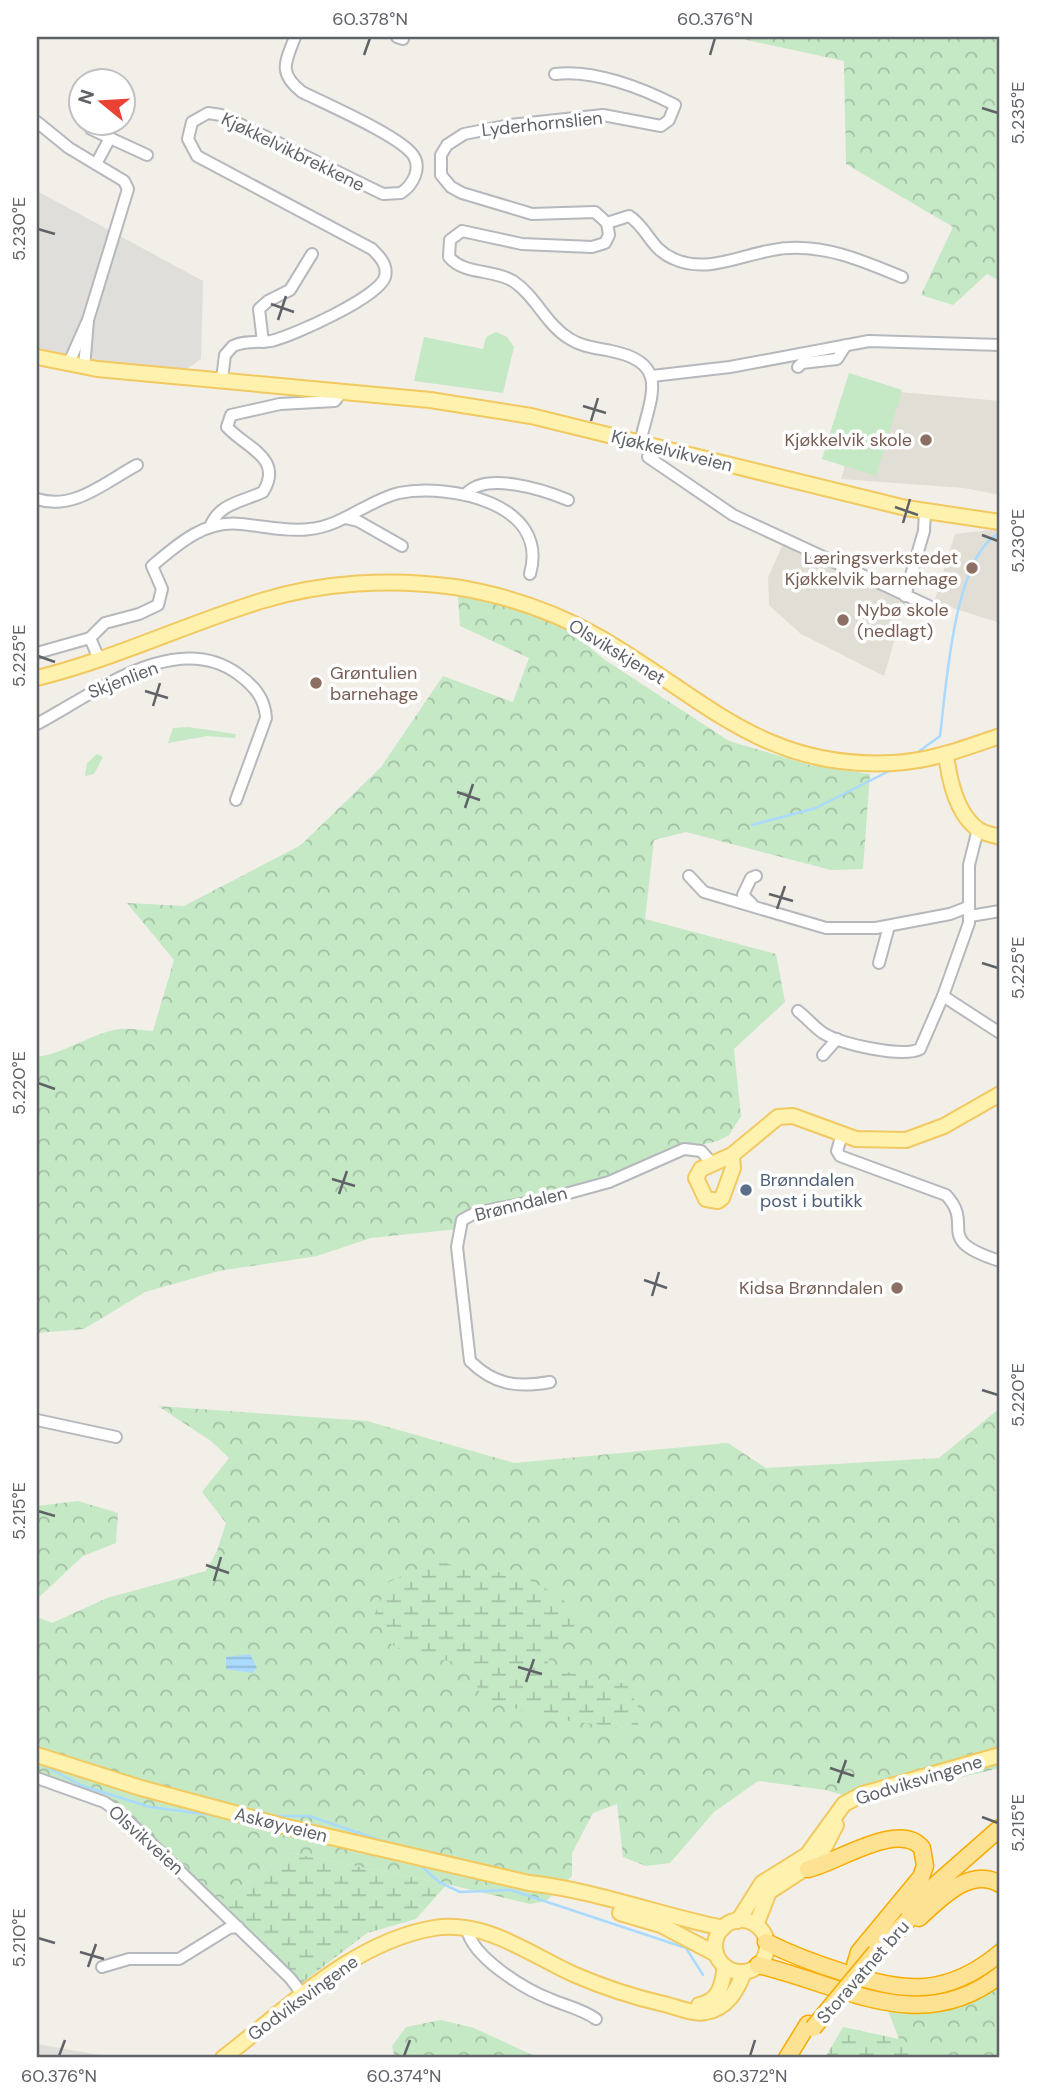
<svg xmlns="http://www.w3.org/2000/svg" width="1037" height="2095" viewBox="0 0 1037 2095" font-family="'DM Sans',sans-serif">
	<defs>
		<pattern id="forest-crowns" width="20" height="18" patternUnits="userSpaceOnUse" patternTransform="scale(1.75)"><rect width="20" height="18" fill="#c5e8c5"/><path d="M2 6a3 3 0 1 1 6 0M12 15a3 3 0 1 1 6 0" fill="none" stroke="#a3c0a4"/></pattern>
		<pattern id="wetland-marsh" width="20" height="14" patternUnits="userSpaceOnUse" patternTransform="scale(1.75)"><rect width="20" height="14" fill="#c5e8c5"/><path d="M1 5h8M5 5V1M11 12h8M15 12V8" fill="none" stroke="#a3c0a4"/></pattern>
		<pattern id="water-rules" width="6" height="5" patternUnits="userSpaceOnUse" patternTransform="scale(1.75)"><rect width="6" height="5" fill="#aadaff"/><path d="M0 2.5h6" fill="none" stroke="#8eb4d2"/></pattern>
	</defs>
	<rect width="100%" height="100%" fill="#f1efe8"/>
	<g fill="#e0deda">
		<path d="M37,191L203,281L201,359L181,373L37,356Z"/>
		<path d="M37,2044L117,2058H37Z"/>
	</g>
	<g fill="#e1ded6">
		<path d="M867,389L1000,401V495L964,488L841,479Z"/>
		<path d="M1000,529V623L934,602L955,534Z"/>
		<path d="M784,542L907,597L884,676L801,634L769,605L768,577Z"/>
	</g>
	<g fill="#c5e8c5">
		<path d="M496,332L507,337L514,347L503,393L414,381L424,337L483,349L486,337Z"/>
		<path d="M849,373L902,390L876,476L822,459Z"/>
		<path d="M188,727L236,734L235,738L207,736L168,743L173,728Z"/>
		<path d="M97,754L103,757L94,774L85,776L87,763Z"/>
	</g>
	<g fill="url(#forest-crowns)">
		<path d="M733,37H1000V281L987,274L953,305L921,295L953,227L846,164L844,61Z"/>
		<path d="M458,595L533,613L561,624L605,660L729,741L810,765L870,774L863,869L831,870L686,832L654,840L645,919L776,954L785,1002L734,1049L741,1116L729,1135L718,1141L684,1149L643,1169L475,1213L458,1229L371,1238L317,1256L219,1271L145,1292L84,1329L37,1333V1057C65,1053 87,1036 114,1030C126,1027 141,1030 153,1031L174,960L127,903L184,906L301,845L381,767L443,676L513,702L529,658L460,626Z"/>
		<path d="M158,1406L367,1421L514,1463L728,1443L766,1468L939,1458L1000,1408V1768L863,1801L826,1790L758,1781L714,1812L670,1863L646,1866L623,1857L617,1804L593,1813L572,1853V1876L546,1901L530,1904L447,1884L290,1853L216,1904L117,1805L37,1784V1617L52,1623L107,1598L206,1571L217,1551L226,1523L202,1492L229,1458L211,1441Z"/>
		<path d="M78,1501L118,1513L116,1543L83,1556L37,1599V1506Z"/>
		<path d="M1000,1933V2058H930L899,2039L883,1998L948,1991L996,1943Z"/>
		<path d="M441,2020L474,2028L539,2058H395L392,2046L406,2027Z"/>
	</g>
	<g fill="url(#wetland-marsh)">
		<path d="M436,1560L478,1574L512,1571L558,1595L582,1618L553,1647L546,1668L627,1684L638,1707V1730L541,1717L482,1697L466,1664L411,1654L391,1644L374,1616L389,1582Z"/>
		<path d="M290,1853L447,1884L416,1919L367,1933L302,1983L216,1904Z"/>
		<path d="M843,2027L899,2039L930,2058H825Z"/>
	</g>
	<path fill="url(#water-rules)" d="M250,1654L257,1668L252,1673L226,1669V1657Z"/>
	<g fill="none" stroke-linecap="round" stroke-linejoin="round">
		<g stroke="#aadaff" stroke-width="2.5">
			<path d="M914,755L940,736C946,689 954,553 1000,533"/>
			<path d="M752,825L816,808L891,770"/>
			<path d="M40,1763L80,1785L150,1807L220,1816"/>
			<path d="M272,1816H309L400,1847"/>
			<path d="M418,1863L439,1882L460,1892L511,1890L686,1948L703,1975"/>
		</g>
		<defs>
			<g id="minor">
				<path d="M397,37L403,39"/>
				<path d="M555,74C593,69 642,88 675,105L669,120L661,126L603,115L510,125L464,134L447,145L441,155V175L451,187L462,193L532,214L595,212L607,223L609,235L605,243L592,247L522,244L462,231L450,240L449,257C464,275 493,269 513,281C536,296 546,325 570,339C582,347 597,348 611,351C672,363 650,397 640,443"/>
				<path d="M37,122L69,148L124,181L128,189L88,320L84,368"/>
				<path d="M91,129L110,138"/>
				<path d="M96,164L110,138L147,155"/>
				<path d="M607,223L629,216C648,228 650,249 674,259C711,276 751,249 789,248C830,246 865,262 902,277"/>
				<path d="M263,342L259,309L268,301L290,290L312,254"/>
				<path d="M68,365L87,322"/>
				<path d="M798,367L802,363L837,359L846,345"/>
				<path d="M652,376L730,367L869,341L1000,345"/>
				<path d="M222,379L225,355L233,346C245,340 258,343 271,341C293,336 379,297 385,277C388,265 380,257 372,249L197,156L188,139L192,122L208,113L221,115L383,194L401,193C413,185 422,168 413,155C400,136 326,104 302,92C278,73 285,63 295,37"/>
				<path d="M648,457L733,515L929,606"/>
				<path d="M466,494C486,471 544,490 568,500"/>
				<path d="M37,499C74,511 105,482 137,465"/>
				<path d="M345,518L358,521L402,546"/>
				<path d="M210,527C219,503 242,502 263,492C284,458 246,448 227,427L231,415L280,404L335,401L342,391"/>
				<path d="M905,596L924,531L925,511"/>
				<path d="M37,653L90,638"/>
				<path d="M99,659L90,638L105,623L139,614L158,605L162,589L152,566C178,544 204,520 241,524C263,526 287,532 310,529C342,526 369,500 399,493C449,483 550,503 530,574"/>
				<path d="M37,724C92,695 176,628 238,674C254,686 265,698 266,718L236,800"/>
				<path d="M689,876L704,892L826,928H876L950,914L968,907"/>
				<path d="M752,904L743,895L751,878L756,876"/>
				<path d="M970,916L1000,911"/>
				<path d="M879,963L889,926"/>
				<path d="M943,996L1000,1033"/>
				<path d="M798,1011C807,1018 814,1027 823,1033C841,1044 902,1058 920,1049L943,996L969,923V865L978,829"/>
				<path d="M823,1055L837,1039"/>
				<path d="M842,1134L837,1151L840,1156L946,1195C976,1227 931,1239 1000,1261"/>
				<path d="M550,1382C518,1388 494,1385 470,1361L457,1247L462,1220L475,1213L547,1199L609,1182L684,1149L701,1151L712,1163"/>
				<path d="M37,1420L116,1437"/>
				<path d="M37,1778L104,1802L119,1812L290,1978L303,1995"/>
				<path d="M467,1929C472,1957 524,1989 550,1999C566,2006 582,2009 596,2019"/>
				<path d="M102,1967L129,1959H179L229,1928L238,1927"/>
			</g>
			<g id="major">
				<path d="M37,357L97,369L430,400L531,416L906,508L1000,522"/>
				<path d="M37,678C114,659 186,624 261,601C322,582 392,578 455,587C505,595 555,612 599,637C702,696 762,770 893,763C931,761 965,748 1000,736"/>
				<path d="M946,754C949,779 957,815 979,830C985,834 994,835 1000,837"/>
				<path d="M732,1155L733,1168L722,1198L718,1201L706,1199L696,1178L701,1169L732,1155L778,1117L793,1116L856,1139L906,1140L944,1126L1000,1094"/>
				<path d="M37,1755L141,1788L283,1826L529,1883C594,1890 659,1915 723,1928"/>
				<path d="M620,1913L661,1925L716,1954"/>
				<circle cx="741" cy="1946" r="26"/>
				<path d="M738,1921L762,1883L807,1855L844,1804L863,1794L1000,1755"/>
				<path d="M756,1925L769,1892L818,1860L836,1825"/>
				<path d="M699,2005C720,2001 722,1985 725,1967"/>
				<path d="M223,2058C287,2009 352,1942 434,1928C486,1920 529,1954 573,1974C603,1987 633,1997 664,2004C677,2007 693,2015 706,2012C727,2008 737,1991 744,1972"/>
			</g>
			<g id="highway">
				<path d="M808,1869C838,1862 899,1820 922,1848L925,1866L921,1877L859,1952L855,1965"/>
				<path d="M908,1909L1000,1828"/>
				<path d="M919,1918C940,1899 970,1866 1000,1884"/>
				<path d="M766,1942C790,1954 816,1964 842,1972C905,1993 947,1997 1000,1953"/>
				<path d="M876,1952L923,1905"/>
				<path d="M758,1965C841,1984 921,2038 1000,1975"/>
				<path d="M787,2058L808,2024"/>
			</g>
		</defs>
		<use href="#minor" stroke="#b5b8bc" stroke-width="14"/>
		<use href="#major" stroke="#f2c960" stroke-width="18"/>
		<use href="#highway" stroke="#f9ab00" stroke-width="19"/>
		<use href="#minor" stroke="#fff" stroke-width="10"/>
		<use href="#major" stroke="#fff2af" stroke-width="14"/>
		<use href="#highway" stroke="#fde293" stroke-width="16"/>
		<defs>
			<path id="highway-bridge" d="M813,2028L876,1952"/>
		</defs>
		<use href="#highway-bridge" stroke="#f9ab00" stroke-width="19" stroke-linecap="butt"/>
		<use href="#highway-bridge" stroke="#fde293" stroke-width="16"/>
	</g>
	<path fill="none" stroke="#5f6368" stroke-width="2.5" d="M364,55L370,38M710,55L715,38M982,108L998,113M38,229L55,234M271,304L294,312M278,320L286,296M583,406L606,413M591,421L598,398M895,507L918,515M903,523L910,499M982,535L998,541M38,656L55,662M145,691L168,698M153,706L160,683M457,792L480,800M465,808L473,784M769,894L793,901M777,909L785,886M982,963L998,968M38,1083L55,1089M332,1179L355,1186M339,1194L347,1171M644,1280L667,1288M652,1296L659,1272M982,1390L998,1395M38,1511L55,1516M206,1565L229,1573M214,1581L221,1557M518,1667L542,1674M526,1682L534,1659M830,1768L854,1776M838,1783L846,1760M982,1817L998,1823M38,1938L55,1943M80,1952L104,1959M88,1967L96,1944M59,2056L65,2040M404,2056L410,2040M750,2056L755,2040"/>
	<g fill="#8d6e63" stroke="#fff" stroke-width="2.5">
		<circle cx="926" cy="440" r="7"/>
		<circle cx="972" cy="568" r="7"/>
		<circle cx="843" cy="620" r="7"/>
		<circle cx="316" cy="683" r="7"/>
		<circle cx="897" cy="1288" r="7"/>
	</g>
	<circle fill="#5c6f8a" stroke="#fff" stroke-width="2.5" cx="746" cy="1190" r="7"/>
	<g text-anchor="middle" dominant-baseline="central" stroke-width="7" stroke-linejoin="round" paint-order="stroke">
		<g font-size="18" fill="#5f6368" stroke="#fff">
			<text transform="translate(542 124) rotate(-6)">Lyderhornslien</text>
			<text transform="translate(293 152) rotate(26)">Kjøkkelvikbrekkene</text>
			<text transform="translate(672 451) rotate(14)">Kjøkkelvikveien</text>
			<text transform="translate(617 652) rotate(31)">Olsvikskjenet</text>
			<text transform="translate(123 680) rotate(-21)">Skjenlien</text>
			<text transform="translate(521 1204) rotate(-14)">Brønndalen</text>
			<text transform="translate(919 1780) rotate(-17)">Godviksvingene</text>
			<text transform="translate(281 1825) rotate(14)">Askøyveien</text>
			<text transform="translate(146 1840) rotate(42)">Olsvikveien</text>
			<text transform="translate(863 1972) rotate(-49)">Storavatnet bru</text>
			<text transform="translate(303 1998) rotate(-36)">Godviksvingene</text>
		</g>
		<g font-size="18" fill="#785e54" stroke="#fff" text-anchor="end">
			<text x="912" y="440">Kjøkkelvik skole</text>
			<text x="958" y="558">Læringsverkstedet<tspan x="958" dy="21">Kjøkkelvik barnehage</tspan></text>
			<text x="857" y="610" text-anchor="start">Nybø skole<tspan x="857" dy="21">(nedlagt)</tspan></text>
			<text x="330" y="673" text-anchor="start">Grøntulien<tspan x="330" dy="21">barnehage</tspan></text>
			<text x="883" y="1288">Kidsa Brønndalen</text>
		</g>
		<g font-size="18" fill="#4e5e75" stroke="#fff" text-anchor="start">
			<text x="760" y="1180">Brønndalen<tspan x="760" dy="21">post i butikk</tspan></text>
		</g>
	</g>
	<rect width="1037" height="2095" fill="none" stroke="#ffffff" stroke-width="77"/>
	<g transform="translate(102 102) rotate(288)"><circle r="33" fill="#ffffff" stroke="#bfc1c3" stroke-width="2"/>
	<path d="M0-5L12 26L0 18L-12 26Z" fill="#ea4335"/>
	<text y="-10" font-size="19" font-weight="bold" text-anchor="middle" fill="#5f6368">N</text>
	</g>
	<rect x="38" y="38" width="960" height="2018" fill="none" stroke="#5f6368" stroke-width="2.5"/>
	<g font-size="18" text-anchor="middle" fill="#5f6368">
		<text x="370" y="25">60.378°N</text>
		<text x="715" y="25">60.376°N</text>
		<text transform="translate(1018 113) rotate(-90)" y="6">5.235°E</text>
		<text transform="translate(19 229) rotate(-90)" y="6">5.230°E</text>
		<text transform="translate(1018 541) rotate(-90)" y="6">5.230°E</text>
		<text transform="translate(19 656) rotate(-90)" y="6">5.225°E</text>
		<text transform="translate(1018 968) rotate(-90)" y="6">5.225°E</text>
		<text transform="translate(19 1083) rotate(-90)" y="6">5.220°E</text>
		<text transform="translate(1018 1395) rotate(-90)" y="6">5.220°E</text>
		<text transform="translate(19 1511) rotate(-90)" y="6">5.215°E</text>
		<text transform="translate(1018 1823) rotate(-90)" y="6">5.215°E</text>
		<text transform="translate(19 1938) rotate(-90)" y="6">5.210°E</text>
		<text x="59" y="2082">60.376°N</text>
		<text x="404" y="2082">60.374°N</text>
		<text x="750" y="2082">60.372°N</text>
	</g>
</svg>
